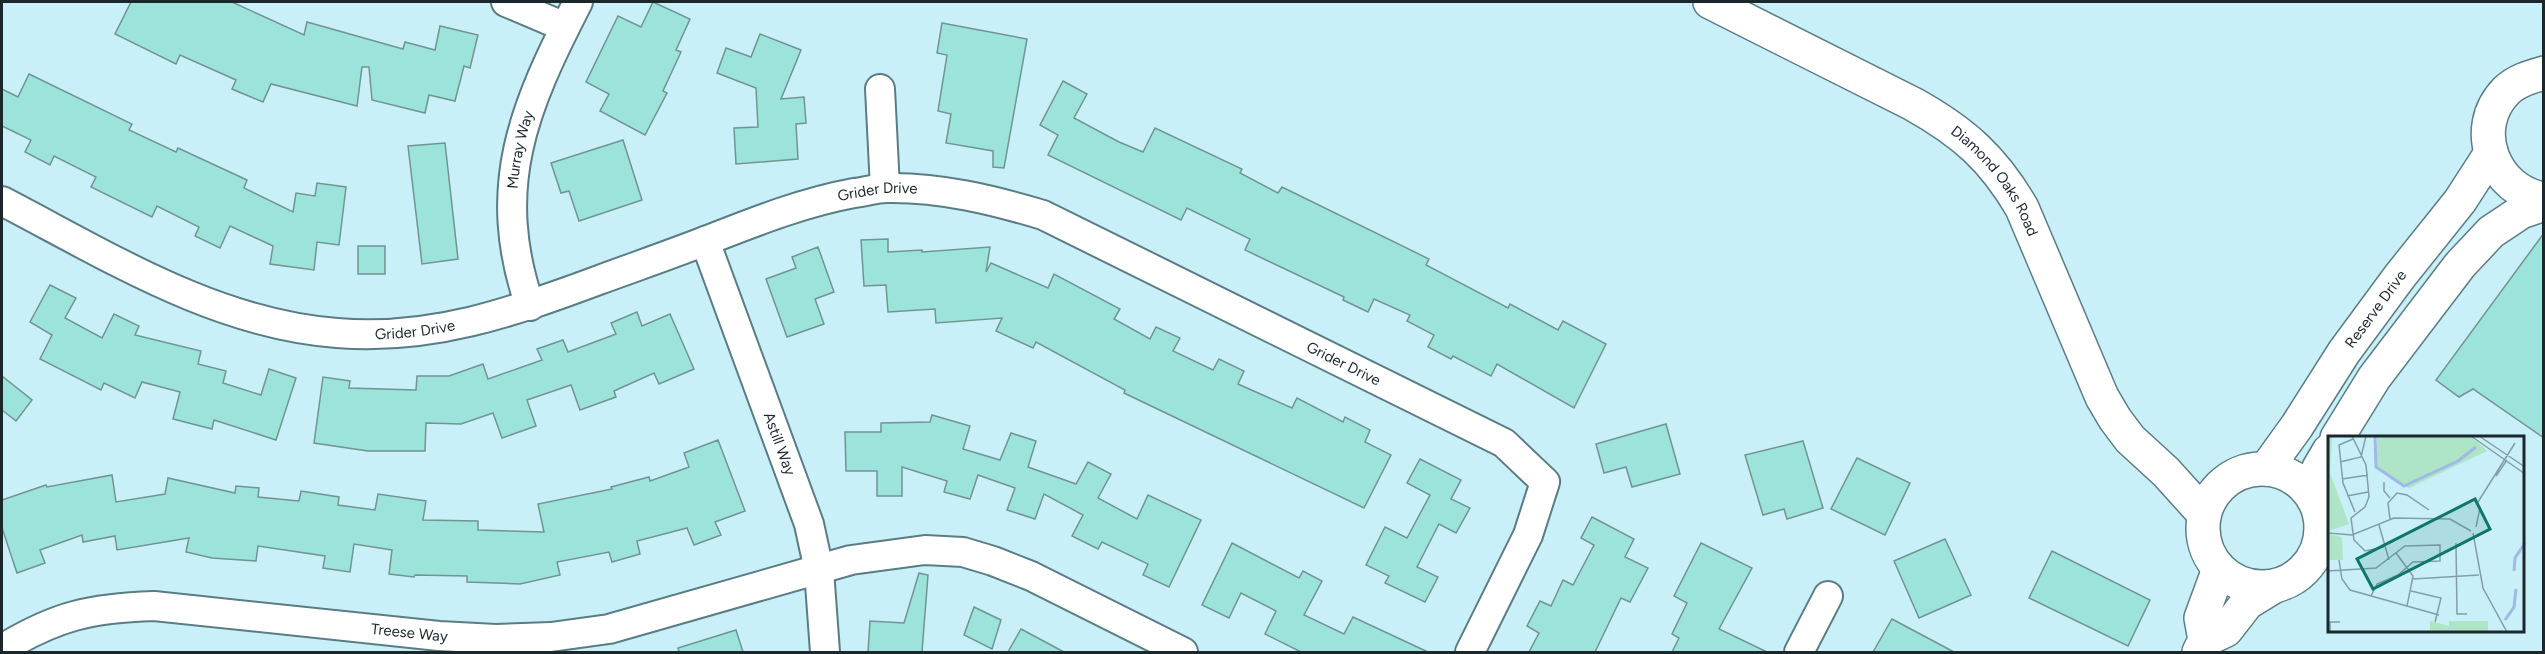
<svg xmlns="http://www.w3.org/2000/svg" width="2545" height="654" viewBox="0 0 2545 654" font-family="Figtree,sans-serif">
	<rect width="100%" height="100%" fill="#c9eff8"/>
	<g fill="#9be3db" stroke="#719591" stroke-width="1.5">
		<path d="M131,2H232L304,35L307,22L403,49L405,42L435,50L440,26L478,35L470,68L464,66L455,101L429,95L425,113L372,100L369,67H362L357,106L271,84L263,102L232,89L236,80L180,55L176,64L115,34Z"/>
		<path d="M653,2L690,19L676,50L681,52L663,91L667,93L645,135L600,111L609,94L586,82L618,16L641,27Z"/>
		<path d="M942,23L1027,39L1004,168L993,167V151L946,143L951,114L938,111L947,55L937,53Z"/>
		<path d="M760,34L801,50L781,99L804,97L806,123L796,124L798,159L736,164L734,128L758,127L756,88L717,73L726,48L751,57Z"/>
		<path d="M29,74L132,124L129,130L176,152L178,148L247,180L244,188L293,212L296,193L315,196L317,183L346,187L339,245L317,242L314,270L270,264L273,246L230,226L220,248L195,236L199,227L157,206L152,217L91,187L96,177L54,156L50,165L25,152L31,140L2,126V89L18,97Z"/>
		<path d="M1063,81L1087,94L1074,118L1119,142L1143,152L1155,128L1242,169L1240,173L1278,193L1282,187L1429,259L1426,265L1508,308L1510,304L1558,330L1563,321L1606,344L1574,408L1497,364L1491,376L1453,356L1451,359L1428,347L1434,335L1407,321L1410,315L1374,299L1368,312L1343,300L1344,297L1245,250L1250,239L1187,208L1181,220L1048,155L1058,135L1040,125Z"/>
		<path d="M623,140L642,200L579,221L569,191L561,193L551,163Z"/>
		<path d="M445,143L458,259L422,264L408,146Z"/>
		<path d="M2544,233V438L2473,389L2459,397L2436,380Z"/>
		<path d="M888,239V252L922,250V252L990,247L986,272L991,263L1048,288L1054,274L1120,309L1114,319L1150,339L1156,327L1180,338L1173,351L1213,370L1219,359L1244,371L1238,384L1292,408L1297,398L1343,422L1345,417L1370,430L1365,442L1391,455L1364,508L1124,393L1125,390L1036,342L1033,348L996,331L1002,318L936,323L935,309L888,312L886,285L864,286L861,240Z"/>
		<rect x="358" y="246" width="27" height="28"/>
		<path d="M818,247L834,292L815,299L824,324L787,337L766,279L796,268L792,257Z"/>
		<path d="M50,285L76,298L65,318L102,338L114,314L139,326L135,335L201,351L198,364L226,371L223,383L261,395L269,369L296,378L276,440L214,420L212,429L173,419L180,392L142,382L135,398L104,383L101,390L40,359L52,335L30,322Z"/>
		<path d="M637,312L642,326L670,314L694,369L659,384L654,373L614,391L616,397L580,410L571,385L527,400L536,426L502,438L493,413L461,424L426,423L425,451H368L314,443L323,377L350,381L349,388L416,390L417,376H449L483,364L488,379L542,360L537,349L563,340L568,352L616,334L611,323Z"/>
		<path d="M2,376L32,400L16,421L2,410Z"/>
		<path d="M932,415L970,426L963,449L1000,460L1011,433L1036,441L1028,467L1076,484L1088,462L1111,474L1098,498L1137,519L1148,495L1201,520L1169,587L1143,575L1148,564L1102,542L1098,549L1072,536L1083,515L1044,494L1035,519L1007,510L1015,488L978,475L970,499L944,492L947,481L902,467V496H877V471H846L845,432H881V423L930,422Z"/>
		<path d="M1666,424L1680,474L1632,487L1626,467L1604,473L1596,444Z"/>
		<path d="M718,440L745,511L715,522L721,535L694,545L687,528L637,541L640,554L612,562L609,552L557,562L560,575L520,584L467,582V576L415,575L414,577L389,574L392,550L354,544L350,572L323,568L325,556L258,546L256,561L212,558L186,552L189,538L117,550L115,536L83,542L82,535L40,550L45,563L17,573L2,528V500L46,485L47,487L112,475L116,502L165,494L168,478L235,493L236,486L259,488L258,497L299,501L301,491L339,497L338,505L375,510L378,494L426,501L423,520L478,521V530L544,532L538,504L612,489L611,487L649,477L650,481L689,467L684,453Z"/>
		<path d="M1803,441L1823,508L1787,519L1784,509L1763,515L1745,455Z"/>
		<path d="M1857,458L1910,483L1885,535L1831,509Z"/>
		<path d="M1420,459L1461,480L1451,499L1470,508L1456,533L1439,524L1417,567L1438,577L1425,602L1385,583L1389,576L1366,565L1385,527L1407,538L1430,495L1407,483Z"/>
		<path d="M1592,517L1634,539L1625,557L1648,568L1630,602L1621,598L1595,652H1529L1539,633L1527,626L1540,601L1551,606L1563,580L1573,585L1594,545L1581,538Z"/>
		<path d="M1945,539L1971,595L1919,618L1894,561Z"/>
		<path d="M1232,543L1299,578L1303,571L1322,581L1304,615L1344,634L1353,617L1428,652H1301L1265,634L1276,611L1241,593L1229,618L1202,605Z"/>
		<path d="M1701,543L1752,568L1719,629L1767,652H1672L1679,638L1672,634L1687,603L1674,596Z"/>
		<path d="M2052,551L2150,600L2128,646L2029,598Z"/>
		<path d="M919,573L928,575L922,652H868L870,621L904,623Z"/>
		<path d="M974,607L1001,620L992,649L964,635Z"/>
		<path d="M1892,619L1954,652H1873Z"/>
		<path d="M1021,629L1064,652H1008Z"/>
		<path d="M736,630L743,652H679L678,648Z"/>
	</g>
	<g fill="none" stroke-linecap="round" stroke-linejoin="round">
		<defs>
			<g id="street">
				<path d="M506,2L565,27"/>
				<path d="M880,89L885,188"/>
				<path id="s1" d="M2,201C108,256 215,324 337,333C431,341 513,312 599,280C637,266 675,253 713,238C759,220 805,202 854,193C865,192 876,188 887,188C940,187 993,200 1043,215L1504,443L1545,482L1528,535L1470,652"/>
				<path id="s2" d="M705,241L809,524L819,570L825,652"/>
				<path id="s3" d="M530,306C489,187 524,107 578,2"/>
				<path id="s4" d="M2,649C56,616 91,608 154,606L439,636L496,639L551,637L609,629L851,560L925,550L963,552L993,561L1031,576L1183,652"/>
				<path d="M1799,652L1828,596"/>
			</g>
			<g id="secondary">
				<path id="s5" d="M1710,2L1913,104C1963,132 1993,158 2022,208L2102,397L2115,419L2130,439L2166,472L2204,514"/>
				<path d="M2544,73C2530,77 2516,81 2506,91C2469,129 2494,191 2544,199"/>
				<path d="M2337,438L2374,378L2460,265L2491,232L2521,212L2544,204"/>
				<circle cx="2262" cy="528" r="59"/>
				<path id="s6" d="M2266,469L2297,426L2344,352L2400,276L2460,201L2491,153"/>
				<path d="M2312,495L2319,468L2329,451"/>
				<path d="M2205,640L2226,630L2247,603L2273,587"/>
				<path d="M2199,652L2205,640L2201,618L2219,569"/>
			</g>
		</defs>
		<use href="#street" stroke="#5a7d84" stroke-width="32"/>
		<use href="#secondary" stroke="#5a7d84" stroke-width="36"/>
		<use href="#street" stroke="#fff" stroke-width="28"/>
		<use href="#secondary" stroke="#fff" stroke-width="33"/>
	</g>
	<g text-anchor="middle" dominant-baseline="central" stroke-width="6" stroke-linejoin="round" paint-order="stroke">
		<g font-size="15" fill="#1a282c" stroke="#fff">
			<text stroke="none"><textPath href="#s3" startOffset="159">Murray Way</textPath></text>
			<text stroke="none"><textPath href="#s5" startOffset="342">Diamond Oaks Road</textPath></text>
			<text stroke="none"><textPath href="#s1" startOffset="926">Grider Drive</textPath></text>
			<text stroke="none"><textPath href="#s6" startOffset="194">Reserve Drive</textPath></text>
			<text stroke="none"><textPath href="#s1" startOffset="441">Grider Drive</textPath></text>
			<text stroke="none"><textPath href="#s1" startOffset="1430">Grider Drive</textPath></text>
			<text stroke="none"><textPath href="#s2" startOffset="216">Astill Way</textPath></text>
			<text stroke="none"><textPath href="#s4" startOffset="417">Treese Way</textPath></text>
		</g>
	</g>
	<g transform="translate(2328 436)">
		<rect width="196" height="196" fill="#c9eff8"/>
		<path d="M0,0H4L2,37L21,88L1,95ZM49,0H143L159,15L81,52L49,31Z" fill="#ade5c6"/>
		<path d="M102,185L121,190V185H160V196H102Z" fill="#ade5c6"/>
		<path d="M0,98L14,101L15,124H0Z" fill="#ade5c6"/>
		<path fill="none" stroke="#a1b8e8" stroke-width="3" d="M47,0L48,31L76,50L130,25L148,11M186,135L187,122L197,107M177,184L186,171L188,153"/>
		<path fill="none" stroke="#839fa6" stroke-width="1.5" d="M24,0L38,29L41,61L37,71L23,82L26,104L37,115L56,111M143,0L197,38M151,0L197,31M25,3L11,9L15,47L27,76M12,26L33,21L38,0M168,40L179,24M14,43L40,39M56,46V55L62,62M19,60L40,56M150,66L187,7M62,83L60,67L69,57L79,59L101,74M51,89L61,124M148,91L152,72M0,97L24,99L66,82L122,83L143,95M145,97L155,152L179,196M128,107L129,178H139M68,117L85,140L79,170M11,124L14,143L22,154L111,179M0,135L48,132L77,110L112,109V125L85,126L70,139L49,148L43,160M85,143L151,139M83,155L113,162L107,186M2,196V186H12"/>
		<path fill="#0f766e" fill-opacity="0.15" stroke="#0f766e" stroke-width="3" d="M147,63L162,93L45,153L29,123Z"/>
		<rect width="196" height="196" fill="none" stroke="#1a282c" stroke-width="3"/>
	</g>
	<rect width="2545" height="654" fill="none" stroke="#1a282c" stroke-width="6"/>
</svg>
